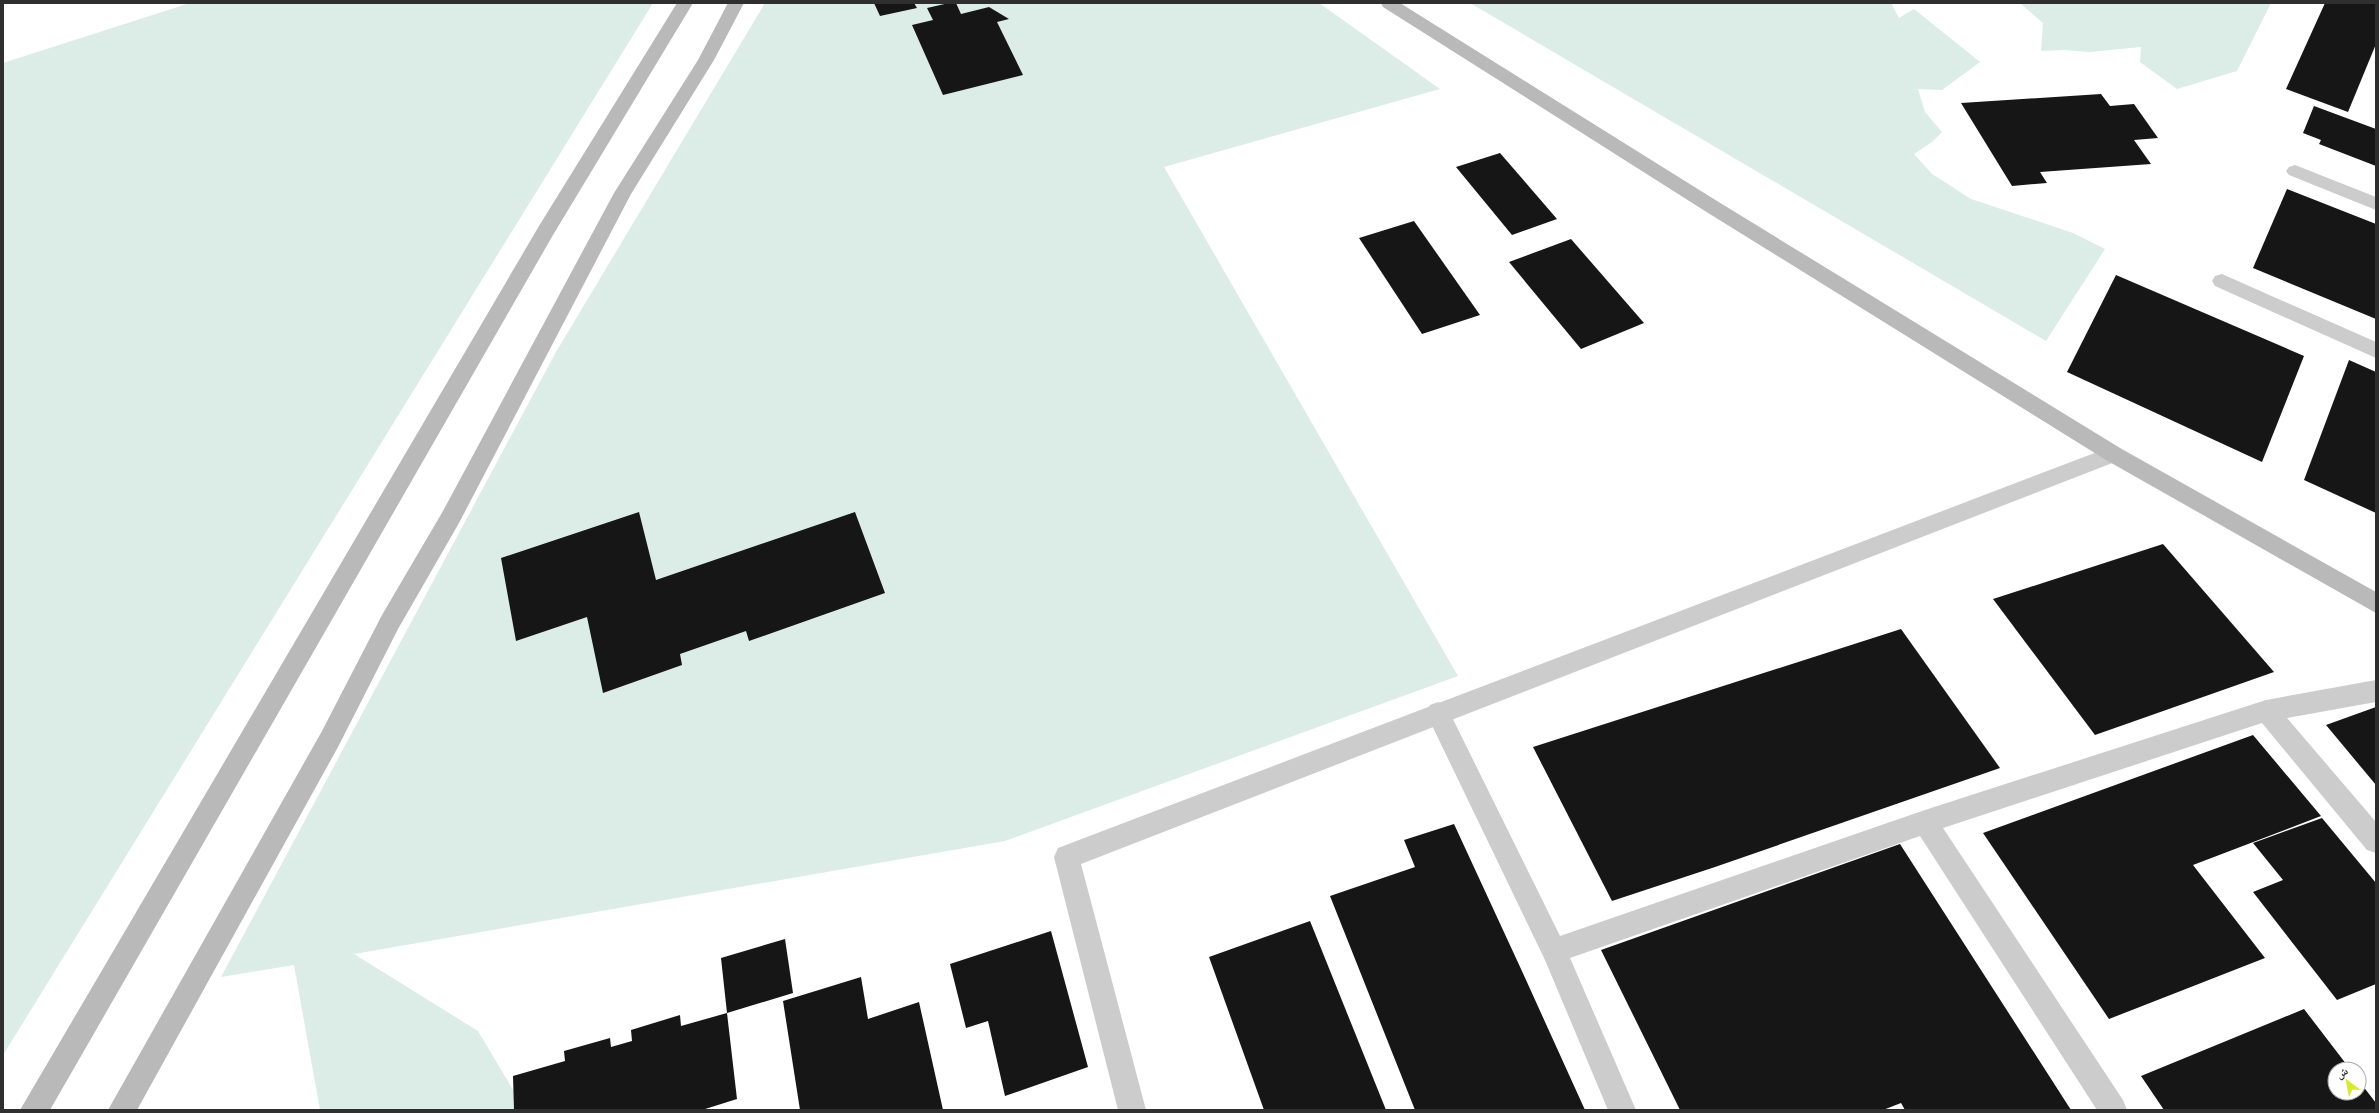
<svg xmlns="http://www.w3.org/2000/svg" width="2379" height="1113" viewBox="0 0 2379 1113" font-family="Montserrat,'Noto Naskh Arabic',sans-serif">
	<rect width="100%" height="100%" fill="#fff"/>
	<g fill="#dcece6">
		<path d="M190,3H653L3,1055V63Z"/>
		<path d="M765,3H1319L1440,89L1164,167L1458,676L1005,841L354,954L478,1031L525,1110H320L294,965L221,977L556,352Z"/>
		<path d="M1470,3H1891L1899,18L1914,9L1980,62L1942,90L1918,89L1925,112L1942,132L1932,142L1914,154L1932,174L1971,199L2073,233L2105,249L2046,341Z"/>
		<path d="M2020,3H2271L2237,71L2177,89L2140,62L2141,47L2090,52L2064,50L2041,51L2043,23Z"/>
	</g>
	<g fill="#161616">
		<path d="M874,3H914L917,8L880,16Z"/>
		<path d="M949,3H956L961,14L989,7L1009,19L997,22L1023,75L943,95L912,25L933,20L927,8Z"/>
		<path d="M2325,3L2376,4V44L2348,112L2286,89Z"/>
		<path d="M2101,94L2110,106L2134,104L2158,138L2134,140L2151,164L2040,172L2047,183L2012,186L1961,103Z"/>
		<path d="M2314,106L2376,129V166L2319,144L2321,140L2303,133Z"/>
		<path d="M1500,153L1557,219L1512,235L1456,167Z"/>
		<path d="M2287,189L2376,224V319L2253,268Z"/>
		<path d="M1414,221L1480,315L1422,334L1359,238Z"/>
		<path d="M1571,239L1644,323L1581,349L1509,262Z"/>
		<path d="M2116,275L2304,356L2262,462L2067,372Z"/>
		<path d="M2349,360L2376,372V513L2304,480Z"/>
		<path d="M639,512L656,580L855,512L885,593L749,641L746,631L680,654L682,665L603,693L587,617L516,641L501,558Z"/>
		<path d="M2163,544L2274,672L2095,735L1993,599Z"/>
		<path d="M1901,629L2000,768L1715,867L1612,901L1533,747Z"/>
		<path d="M2376,707V785L2326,725Z"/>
		<path d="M2253,735L2321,816L2193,865L2265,958L2109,1019L1983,833Z"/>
		<path d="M2322,818L2376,883V984L2337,1000L2253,892L2283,880L2253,843Z"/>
		<path d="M1454,824L1521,969L1585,1110H1415L1330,896L1415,867L1404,840Z"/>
		<path d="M1900,844L2071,1110H1905L1901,1103L1883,1110H1680L1601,950Z"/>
		<path d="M1310,921L1386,1110H1264L1209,957Z"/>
		<path d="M1051,931L1088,1067L1005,1096L988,1021L966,1028L950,964Z"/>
		<path d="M785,939L793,993L727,1013L721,958Z"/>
		<path d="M861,977L868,1019L919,1002L943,1110H800L783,1001Z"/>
		<path d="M2304,1009L2350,1069H2335V1093H2359V1081L2376,1103V1110H2164L2141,1076Z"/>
		<path d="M727,1013L737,1099L702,1110H514L513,1076L565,1061L564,1051L610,1038L611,1047L632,1041L631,1030L680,1015L681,1026Z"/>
	</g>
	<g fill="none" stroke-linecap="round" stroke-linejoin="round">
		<g fill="#ccc" fill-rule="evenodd">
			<path d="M2295,165L2376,197V210L2289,175L2286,171L2289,167Z"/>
			<path d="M2222,274L2376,342V358L2215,286L2212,281L2215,276Z"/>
			<path d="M2113,446L2120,448L2123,454L2120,460L1081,864L1146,1110H1118L1054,857L1058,848Z"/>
		</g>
		<path fill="#ccc" fill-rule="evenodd" d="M2376,680V702L2287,718L2376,822V853L2367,850L2262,723L1943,828L2123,1100L2127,1110H2097L1920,836L1570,958L1636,1110H1608L1545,960L1426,713L1430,705L1438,702L1446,705L1560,936L1925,810L2266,700Z"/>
		<g fill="#b9b9b9" fill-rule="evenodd">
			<path d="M677,3H693L553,235L50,1110H20L539,226Z"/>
			<path d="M728,3H744L714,60L631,194L459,523L398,629L338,747L137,1110H108L322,731L382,615L443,511L614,193L698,60Z"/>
			<path d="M1381,3H1400L1717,201L2120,448L2376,592V613L2106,460L1705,211L1383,7Z"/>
		</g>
	</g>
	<rect width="2379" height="1113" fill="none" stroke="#2f2f2f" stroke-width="8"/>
	<g transform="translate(2347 1081) rotate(328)"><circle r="19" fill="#ffffff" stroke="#acacac"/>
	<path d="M0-3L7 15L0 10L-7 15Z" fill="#d7e92e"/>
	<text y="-6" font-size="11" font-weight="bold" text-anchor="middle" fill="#2f2f2f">ش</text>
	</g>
</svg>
